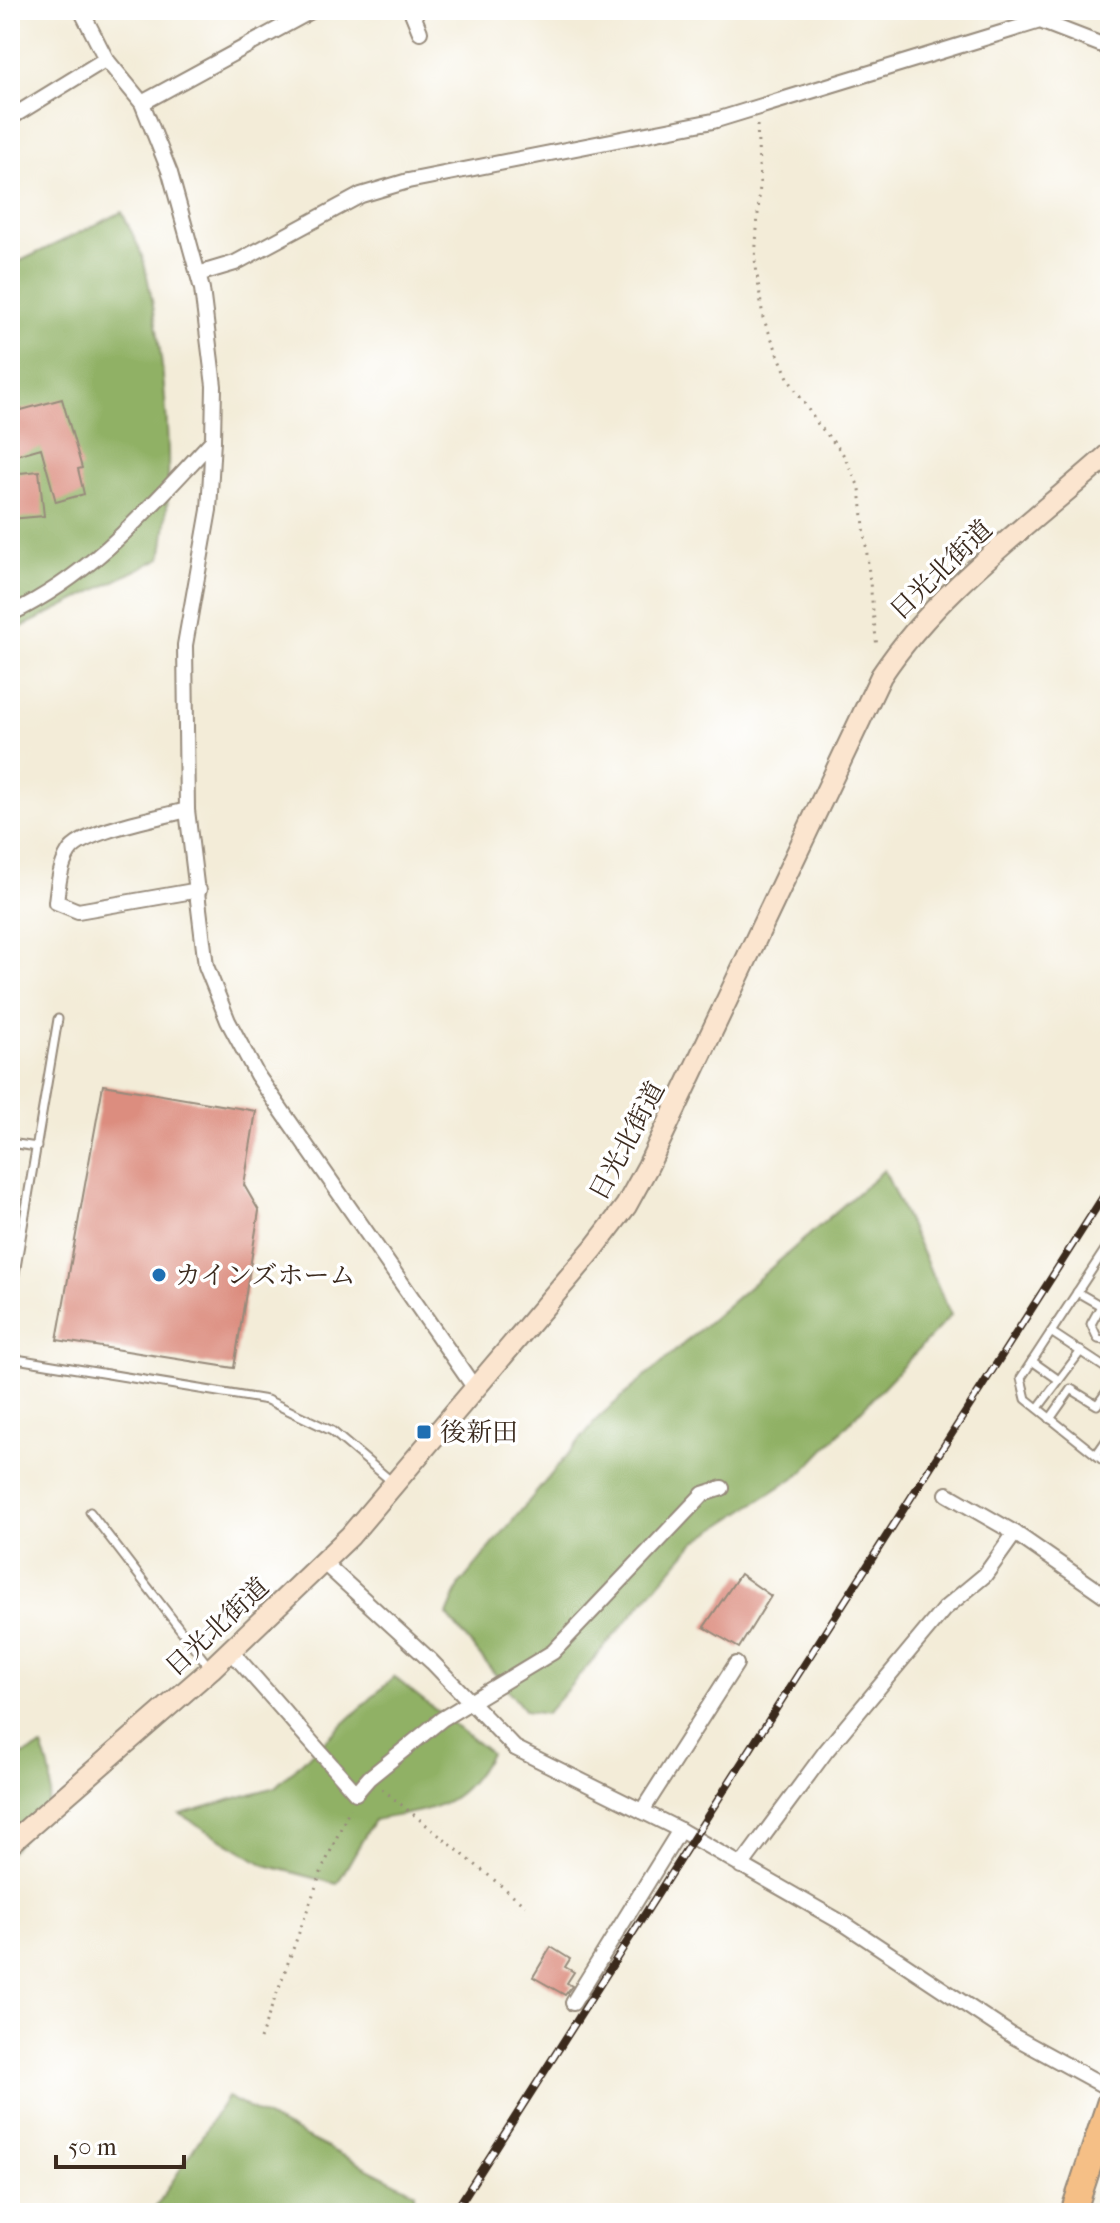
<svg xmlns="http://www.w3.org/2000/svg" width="1120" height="2223" viewBox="0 0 1120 2223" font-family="'IM FELL French Canon','Noto Serif JP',serif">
	<rect width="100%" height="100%" fill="#fff"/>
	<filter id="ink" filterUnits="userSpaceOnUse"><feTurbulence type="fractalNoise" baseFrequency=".0125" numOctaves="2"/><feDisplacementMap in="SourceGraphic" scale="16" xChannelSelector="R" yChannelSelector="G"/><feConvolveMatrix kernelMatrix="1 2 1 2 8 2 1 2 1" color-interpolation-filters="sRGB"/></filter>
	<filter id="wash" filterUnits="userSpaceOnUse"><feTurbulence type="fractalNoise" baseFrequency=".006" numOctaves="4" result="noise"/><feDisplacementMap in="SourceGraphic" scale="32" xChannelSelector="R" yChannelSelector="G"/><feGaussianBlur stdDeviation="1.8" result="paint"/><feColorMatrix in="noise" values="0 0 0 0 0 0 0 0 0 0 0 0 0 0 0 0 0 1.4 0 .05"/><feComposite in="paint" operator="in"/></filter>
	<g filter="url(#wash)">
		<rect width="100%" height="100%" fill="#f3ecd8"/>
		<g fill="#90b165" stroke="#666e42" stroke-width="2">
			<path d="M122,212C129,228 140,246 144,263C164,346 177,474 161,558L10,633V266Z"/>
			<path d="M884,1170L951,1315L804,1471L695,1542L546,1714L525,1711L447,1615L460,1584L599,1417Z"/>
			<path d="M394,1677L490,1753C460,1810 432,1809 374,1820L337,1884L265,1865L180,1814L275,1787Z"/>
			<path d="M42,1747C65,1799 42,1814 10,1853V1760Z"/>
			<path d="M227,2097L415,2192V2213H152Z"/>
		</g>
		<g id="blocks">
			<g fill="#dc8d7f">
				<path d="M62,399L82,468L78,469L84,494L56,502L41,448L10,457V413Z"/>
				<path d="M39,471L44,516L10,519V474Z"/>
				<path d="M103,1085L256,1111L244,1185L259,1211L234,1368L57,1340Z"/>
				<path d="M740,1574L771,1596L739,1648L704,1627Z"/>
				<path d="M551,1947L570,1959L565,1967L574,1972L567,1983L572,1986L565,1995L533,1977Z"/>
			</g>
		</g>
	</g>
	<g filter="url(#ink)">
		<use href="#blocks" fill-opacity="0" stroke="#978b7b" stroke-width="2"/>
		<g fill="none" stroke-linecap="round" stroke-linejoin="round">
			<defs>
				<g id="lane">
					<path d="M10,1143L37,1147"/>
					<path d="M1110,1242L1021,1378L1026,1399L1110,1466"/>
					<path d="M1077,1292L1110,1311"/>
					<path d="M10,1303L58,1019"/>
					<path d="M1101,1306L1091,1324L1098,1339L1110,1341"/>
					<path d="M1051,1332L1110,1371"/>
					<path d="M10,1358L267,1400L332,1431L391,1481"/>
					<path d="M1032,1361L1059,1380"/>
					<path d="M1038,1408L1081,1351"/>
					<path d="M1050,1419L1071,1389L1097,1405L1110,1387"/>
					<path d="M1096,1455L1110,1435"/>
					<path d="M90,1512L210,1668"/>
				</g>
				<g id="street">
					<path d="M411,10L420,32"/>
					<path d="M142,103L313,10"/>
					<path d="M10,118L106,59"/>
					<path d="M198,274L235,263L361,195L408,181L713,121L1040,21L1110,48"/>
					<path d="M213,440L209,510L185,645L187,810L206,966L228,1021L257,1075L476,1390"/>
					<path d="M10,614C95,573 149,508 213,440L214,386L202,289L170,173L142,103L106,59L81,10"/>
					<path d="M187,810C162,817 81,831 69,852C60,866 58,885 56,902L78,911L199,890"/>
					<path d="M947,1494L1015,1533L1110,1599"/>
					<path d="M323,1562L432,1662L515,1748L680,1830L846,1925L1013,2036L1110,2089"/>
					<path d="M231,1651L356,1793L369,1778L442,1719L553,1652L703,1494L722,1488"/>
					<path d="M642,1811L736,1664"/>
					<path d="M741,1866L826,1751L944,1609L985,1575L1015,1533"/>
					<path d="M573,2003L680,1830"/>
				</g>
				<path id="secondary" d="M10,1844L211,1669L350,1536L594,1248L626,1206L648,1166L881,676C940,587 1031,524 1110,453"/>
				<path id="highway" d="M1073,2213L1110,2101"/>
			</defs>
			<use href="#lane" stroke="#978b7b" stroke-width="11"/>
			<use href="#street" stroke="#978b7b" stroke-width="18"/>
			<use href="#secondary" stroke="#978b7b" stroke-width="24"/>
			<use href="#highway" stroke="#978b7b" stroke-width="28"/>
			<g stroke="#978b7b" stroke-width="3" stroke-dasharray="2 6" stroke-linecap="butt">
				<path d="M757,125L760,184L755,259L763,318L789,380L817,423L842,452L860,489L877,648"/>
				<path d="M382,1789L525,1905"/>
				<path d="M260,2039L322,1870L350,1808"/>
			</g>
			<use href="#lane" stroke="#fff" stroke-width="7"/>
			<use href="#street" stroke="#fff" stroke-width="14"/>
			<use href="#secondary" stroke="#fbe5cf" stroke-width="20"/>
			<use href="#highway" stroke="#f5bf86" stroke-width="24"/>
			<defs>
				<path id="rail" d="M454,2213L1110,1186"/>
			</defs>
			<use href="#rail" stroke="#3b2a1e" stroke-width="8"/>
			<use href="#rail" stroke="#fff" stroke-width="5" stroke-dasharray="15" stroke-linecap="butt"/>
		</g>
	</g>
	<g fill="#1f6fb2" stroke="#fff" stroke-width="3">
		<circle cx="159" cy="1275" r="8"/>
		<rect x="416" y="1424" width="16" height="16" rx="4"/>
	</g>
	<g text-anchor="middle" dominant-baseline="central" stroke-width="7" stroke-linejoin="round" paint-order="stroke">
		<g font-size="26" fill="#3b2a1e" stroke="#fff">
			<text transform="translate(941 570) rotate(-44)">日光北街道</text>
			<text transform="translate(627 1141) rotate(-62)">日光北街道</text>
			<text transform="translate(217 1627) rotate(-43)">日光北街道</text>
		</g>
		<g font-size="26" fill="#3b2a1e" stroke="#fff" text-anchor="start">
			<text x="175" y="1275">カインズホーム</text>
			<text x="440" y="1432">後新田</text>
		</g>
	</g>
	<rect width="1120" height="2223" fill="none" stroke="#fff" stroke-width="40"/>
	<path d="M56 2155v12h128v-12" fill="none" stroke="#3b2a1e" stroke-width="4"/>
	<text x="68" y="2155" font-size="24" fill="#3b2a1e" stroke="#ffffff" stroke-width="6" paint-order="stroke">50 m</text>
</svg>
